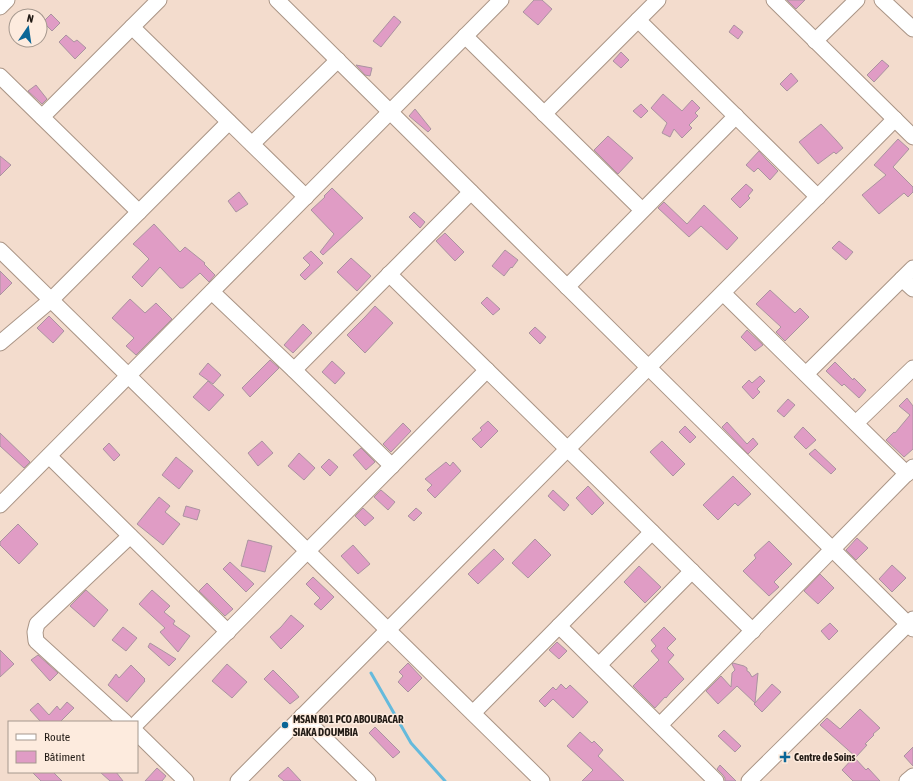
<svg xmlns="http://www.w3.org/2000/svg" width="913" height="781" viewBox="0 0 913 781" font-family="'Asap Condensed',sans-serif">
	<rect width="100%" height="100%" fill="#f3dccd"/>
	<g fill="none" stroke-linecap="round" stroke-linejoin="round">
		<path stroke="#65badc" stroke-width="3" d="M371,673L411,743L445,781"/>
	</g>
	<g fill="#e09cc5" stroke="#aa93a0">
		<path d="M534,0H542L552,9L538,25L523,12Z"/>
		<path d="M787,0H805L796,9Z"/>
		<path d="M51,14L60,23L52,31L43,22Z"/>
		<path d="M394,16L401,22L381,47L373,41Z"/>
		<path d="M734,25L743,32L738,39L729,32Z"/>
		<path d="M66,35L74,42L77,40L86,48L75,59L59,42Z"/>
		<path d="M621,52L629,60L621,68L613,61Z"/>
		<path d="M882,60L889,66L874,82L867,75Z"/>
		<path d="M356,65L372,68L370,76L365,75Z"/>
		<path d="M791,73L798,81L787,91L780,84Z"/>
		<path d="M36,85L47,99L42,104L28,91Z"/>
		<path d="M663,94L682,111L692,100L700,108L695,113L698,116L689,125L692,128L682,138L674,129L670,137L662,133L667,123L651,108Z"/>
		<path d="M641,104L648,111L641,118L633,111Z"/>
		<path d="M415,109L431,129L428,132L409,116Z"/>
		<path d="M821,124L836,140L843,148L836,154L834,152L818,164L799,142Z"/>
		<path d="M608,136L633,158L618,174L594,150Z"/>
		<path d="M898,139L909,149L893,167L913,187V192L908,197L904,193L879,214L862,195L886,175L874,165Z"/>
		<path d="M759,151L766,159L778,171L770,180L758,168L754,172L746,165Z"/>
		<path d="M0,156L11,165L0,176Z"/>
		<path d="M746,184L753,190L748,196L750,198L740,208L731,199Z"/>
		<path d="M332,188L363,218L323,255L320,252L334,234L311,210L325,197L324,196Z"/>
		<path d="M239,192L248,204L236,212L228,201Z"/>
		<path d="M664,202L687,224L704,205L738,238L727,250L701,226L689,237L658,208Z"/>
		<path d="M414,212L425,222L420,228L409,217Z"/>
		<path d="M154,224L180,252L185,247L205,263L204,264L215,275L209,282L200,273L183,288H180L160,267L142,287L132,277L149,259L139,249L133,244Z"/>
		<path d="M445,233L464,252L455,261L436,241Z"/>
		<path d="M839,241L853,252L846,260L832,248Z"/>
		<path d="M505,250L518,260L512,268L511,267L504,276L492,266Z"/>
		<path d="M311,251L323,263L305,280L300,275L310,265L303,258Z"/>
		<path d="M351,258L371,276L357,291L337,272Z"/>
		<path d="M0,271L12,283L0,295Z"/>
		<path d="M770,290L795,313L800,308L809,317L785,341L776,332L781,327L756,304Z"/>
		<path d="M487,297L500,309L493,315L481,303Z"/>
		<path d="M130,299L145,313L156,303L172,319L136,355L126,346L134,338L112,318Z"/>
		<path d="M375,306L393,323L365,353L347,335L365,317Z"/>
		<path d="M49,316L64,331L53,343L37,328Z"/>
		<path d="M303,324L312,333L293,353L284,345Z"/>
		<path d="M535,327L546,337L540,344L529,333Z"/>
		<path d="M747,330L763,345L755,351L741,337Z"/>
		<path d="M270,360L279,368L250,397L242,388Z"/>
		<path d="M332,361L345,373L335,384L322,372Z"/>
		<path d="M835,362L853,380L854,378L866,390L859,398L844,384L842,386L826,371Z"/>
		<path d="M208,363L221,375L213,384L199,374Z"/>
		<path d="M760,376L765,381L757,389L760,392L753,399L742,387L749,380L752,383Z"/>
		<path d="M208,381L224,395L209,411L193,397Z"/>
		<path d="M907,398L913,406V449L904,457L886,440L894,432L895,433L910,415L899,406Z"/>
		<path d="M788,399L795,405L784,417L777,411Z"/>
		<path d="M488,421L498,431L481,448L472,439L482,430L480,428Z"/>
		<path d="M727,422L747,444L753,438L758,444L748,454L722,427Z"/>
		<path d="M403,423L411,431L391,452L383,444Z"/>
		<path d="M685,426L696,437L690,443L679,432Z"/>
		<path d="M803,427L816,440L806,449L794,437Z"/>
		<path d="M0,433L30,462L24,468L0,446Z"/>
		<path d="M262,441L273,453L258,466L248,453Z"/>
		<path d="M662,441L685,464L673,476L650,452Z"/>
		<path d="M109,443L120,455L114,461L103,449Z"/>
		<path d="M361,448L375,462L366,470L353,455Z"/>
		<path d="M815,449L836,469L831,474L809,454Z"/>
		<path d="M299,453L315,468L304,480L288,466Z"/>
		<path d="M176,457L193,471L179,489L162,475Z"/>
		<path d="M329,459L338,467L330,476L321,467Z"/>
		<path d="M446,462L450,466L453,462L461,471L435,498L427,490L432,485L425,479Z"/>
		<path d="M733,476L751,494L738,506L735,503L718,520L703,505Z"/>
		<path d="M588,486L604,503L592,515L576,498Z"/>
		<path d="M381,490L395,502L388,510L374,497Z"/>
		<path d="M553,490L569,505L564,511L548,496Z"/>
		<path d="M159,497L170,506L165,512L180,524L163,545L137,524Z"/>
		<path d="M186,506L200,510L197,520L183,516Z"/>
		<path d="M363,508L374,518L365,526L355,516Z"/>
		<path d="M416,508L422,513L414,521L408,516Z"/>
		<path d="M18,524L38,544L19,564L0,545V542Z"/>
		<path d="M857,538L868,548L856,560L846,550Z"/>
		<path d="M535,539L551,555L528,578L512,563Z"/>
		<path d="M248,540L272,546L265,572L241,566Z"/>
		<path d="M769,541L792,564L774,582L779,587L769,596L743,571L756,558L754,555Z"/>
		<path d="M353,545L370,564L358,574L341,556Z"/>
		<path d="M494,549L504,559L478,584L468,574Z"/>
		<path d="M230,562L254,584L246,592L223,569Z"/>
		<path d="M892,565L906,578L892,592L879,579Z"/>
		<path d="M639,566L661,587L645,603L624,582Z"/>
		<path d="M820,574L834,588L818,604L804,591Z"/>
		<path d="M313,577L334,597L321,610L314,604L320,598L306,584Z"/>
		<path d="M207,583L233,609L225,616L199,591Z"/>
		<path d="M86,590L108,610L94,627L70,606Z"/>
		<path d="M152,590L170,606L164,612L175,621L173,624L190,636L178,652L160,632L165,628L139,604Z"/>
		<path d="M291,615L304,626L281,649L270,637L281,627Z"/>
		<path d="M830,623L838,631L829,640L821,631Z"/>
		<path d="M123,627L137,638L126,651L112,640Z"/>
		<path d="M664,627L676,639L667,648L674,655L668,662L684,679L670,693L666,698L665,697L655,708L633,686L659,660L651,651L656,646L651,640Z"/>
		<path d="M557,642L567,651L559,659L549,650Z"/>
		<path d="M150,643L176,659L169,666L148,647Z"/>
		<path d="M0,650L14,664L0,677Z"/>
		<path d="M38,655L58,673L50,681L31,660Z"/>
		<path d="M408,663L422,678L408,692L398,682L403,676L399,672Z"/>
		<path d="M733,663L744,666L747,668V671L749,672L752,677L758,673L755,703L737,686L718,704L706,691L721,676L731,687L732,673L735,670L732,664Z"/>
		<path d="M227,664L247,682L232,698L212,681Z"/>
		<path d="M131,665L145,679L144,680L145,681L127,702L108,685L116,674L119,678Z"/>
		<path d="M273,670L293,690L299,697L290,704L264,679Z"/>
		<path d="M561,684L566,689L570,685L588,702L573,718L553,699L545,707L539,701L553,687L556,690Z"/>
		<path d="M772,684L781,692L762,712L754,704Z"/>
		<path d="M67,702L74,708L60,722H41L30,710L38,703L49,715L57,706L60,710Z"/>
		<path d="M860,709L880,728L873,734L874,735L865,744L867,745L856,757L820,725L827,718L840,729Z"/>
		<path d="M375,727L400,752L393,758L369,733Z"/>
		<path d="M724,730L741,746L735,752L718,736Z"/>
		<path d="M580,732L592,743L594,741L603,750L598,756L624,781H582L593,770L567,746Z"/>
		<path d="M913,747V766L904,756Z"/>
		<path d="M854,757L866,770L868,768L880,781H853L842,770Z"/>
		<path d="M720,765L736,781H725V778L723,775L717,769Z"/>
		<path d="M288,767L301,781H284L278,776Z"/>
		<path d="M157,768L166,776L162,781H145Z"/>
		<path d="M32,772H53L62,781H41Z"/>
		<path d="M100,772H116L123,781H110Z"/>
	</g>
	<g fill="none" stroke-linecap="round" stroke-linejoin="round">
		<defs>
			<g id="minor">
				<path d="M277,0L913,629"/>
				<path d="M774,0L913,137"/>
				<path d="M882,0L913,29"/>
				<path d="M0,7L7,0"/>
				<path d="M638,20L818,197"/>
				<path d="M132,27L306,197"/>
				<path d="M465,36L642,210"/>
				<path d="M815,41L857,0"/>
				<path d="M0,76L139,212"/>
				<path d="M544,114L658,0"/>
				<path d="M42,117L159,0"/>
				<path d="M252,144L338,60"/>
				<path d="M0,250L542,781"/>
				<path d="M389,274L753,631"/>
				<path d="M902,279L913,289"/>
				<path d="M567,287L736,116"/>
				<path d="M212,292L294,370L392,466"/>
				<path d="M723,293L907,474"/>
				<path d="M0,343L51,300L229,122"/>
				<path d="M294,370L471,192"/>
				<path d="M806,374L913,268"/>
				<path d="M856,423L913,368"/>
				<path d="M49,456L228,632"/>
				<path d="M0,505L501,0"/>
				<path d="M559,626L716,781"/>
				<path d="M599,665L692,571"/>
				<path d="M473,713L652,532"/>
				<path d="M302,716L368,781"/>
				<path d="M125,722L36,641L35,632L37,624L130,536"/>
				<path d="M137,723L487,370"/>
				<path d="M660,725L913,467"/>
				<path d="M137,733L186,781"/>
				<path d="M238,781L895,119"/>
				<path d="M749,781L913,619"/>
				<path d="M907,781L913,776"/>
			</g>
		</defs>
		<use href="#minor" stroke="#aa9586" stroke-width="17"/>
		<use href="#minor" stroke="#fff" stroke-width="15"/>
	</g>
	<g fill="#0b6696" stroke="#fdebde" stroke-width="1.5">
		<circle cx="285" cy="725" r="4"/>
		<path d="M783 751h4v4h4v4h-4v4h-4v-4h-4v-4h4z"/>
	</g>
	<g text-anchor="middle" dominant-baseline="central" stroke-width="3" stroke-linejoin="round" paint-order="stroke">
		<g font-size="11" font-weight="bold" fill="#221b15" stroke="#fdebde" text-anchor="start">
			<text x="293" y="719">MSAN B01 PCO ABOUBACAR<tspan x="293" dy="13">SIAKA DOUMBIA</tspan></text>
			<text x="794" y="757">Centre de Soins</text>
		</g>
	</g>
	<rect x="8" y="721" width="130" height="52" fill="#fdebde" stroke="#a5988e"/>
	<rect x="16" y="734" width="20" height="6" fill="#ffffff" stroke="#a5988e"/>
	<text x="44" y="741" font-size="12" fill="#221b15">Route</text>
	<rect x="16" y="751" width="20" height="12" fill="#e09cc5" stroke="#a5988e"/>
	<text x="44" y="761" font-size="12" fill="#221b15">Bâtiment</text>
	<g transform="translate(28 28) rotate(13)"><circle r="19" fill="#fdebde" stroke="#a5988e"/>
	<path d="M0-3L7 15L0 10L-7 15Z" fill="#0b6696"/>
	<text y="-6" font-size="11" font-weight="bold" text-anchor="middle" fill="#221b15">N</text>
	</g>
</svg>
